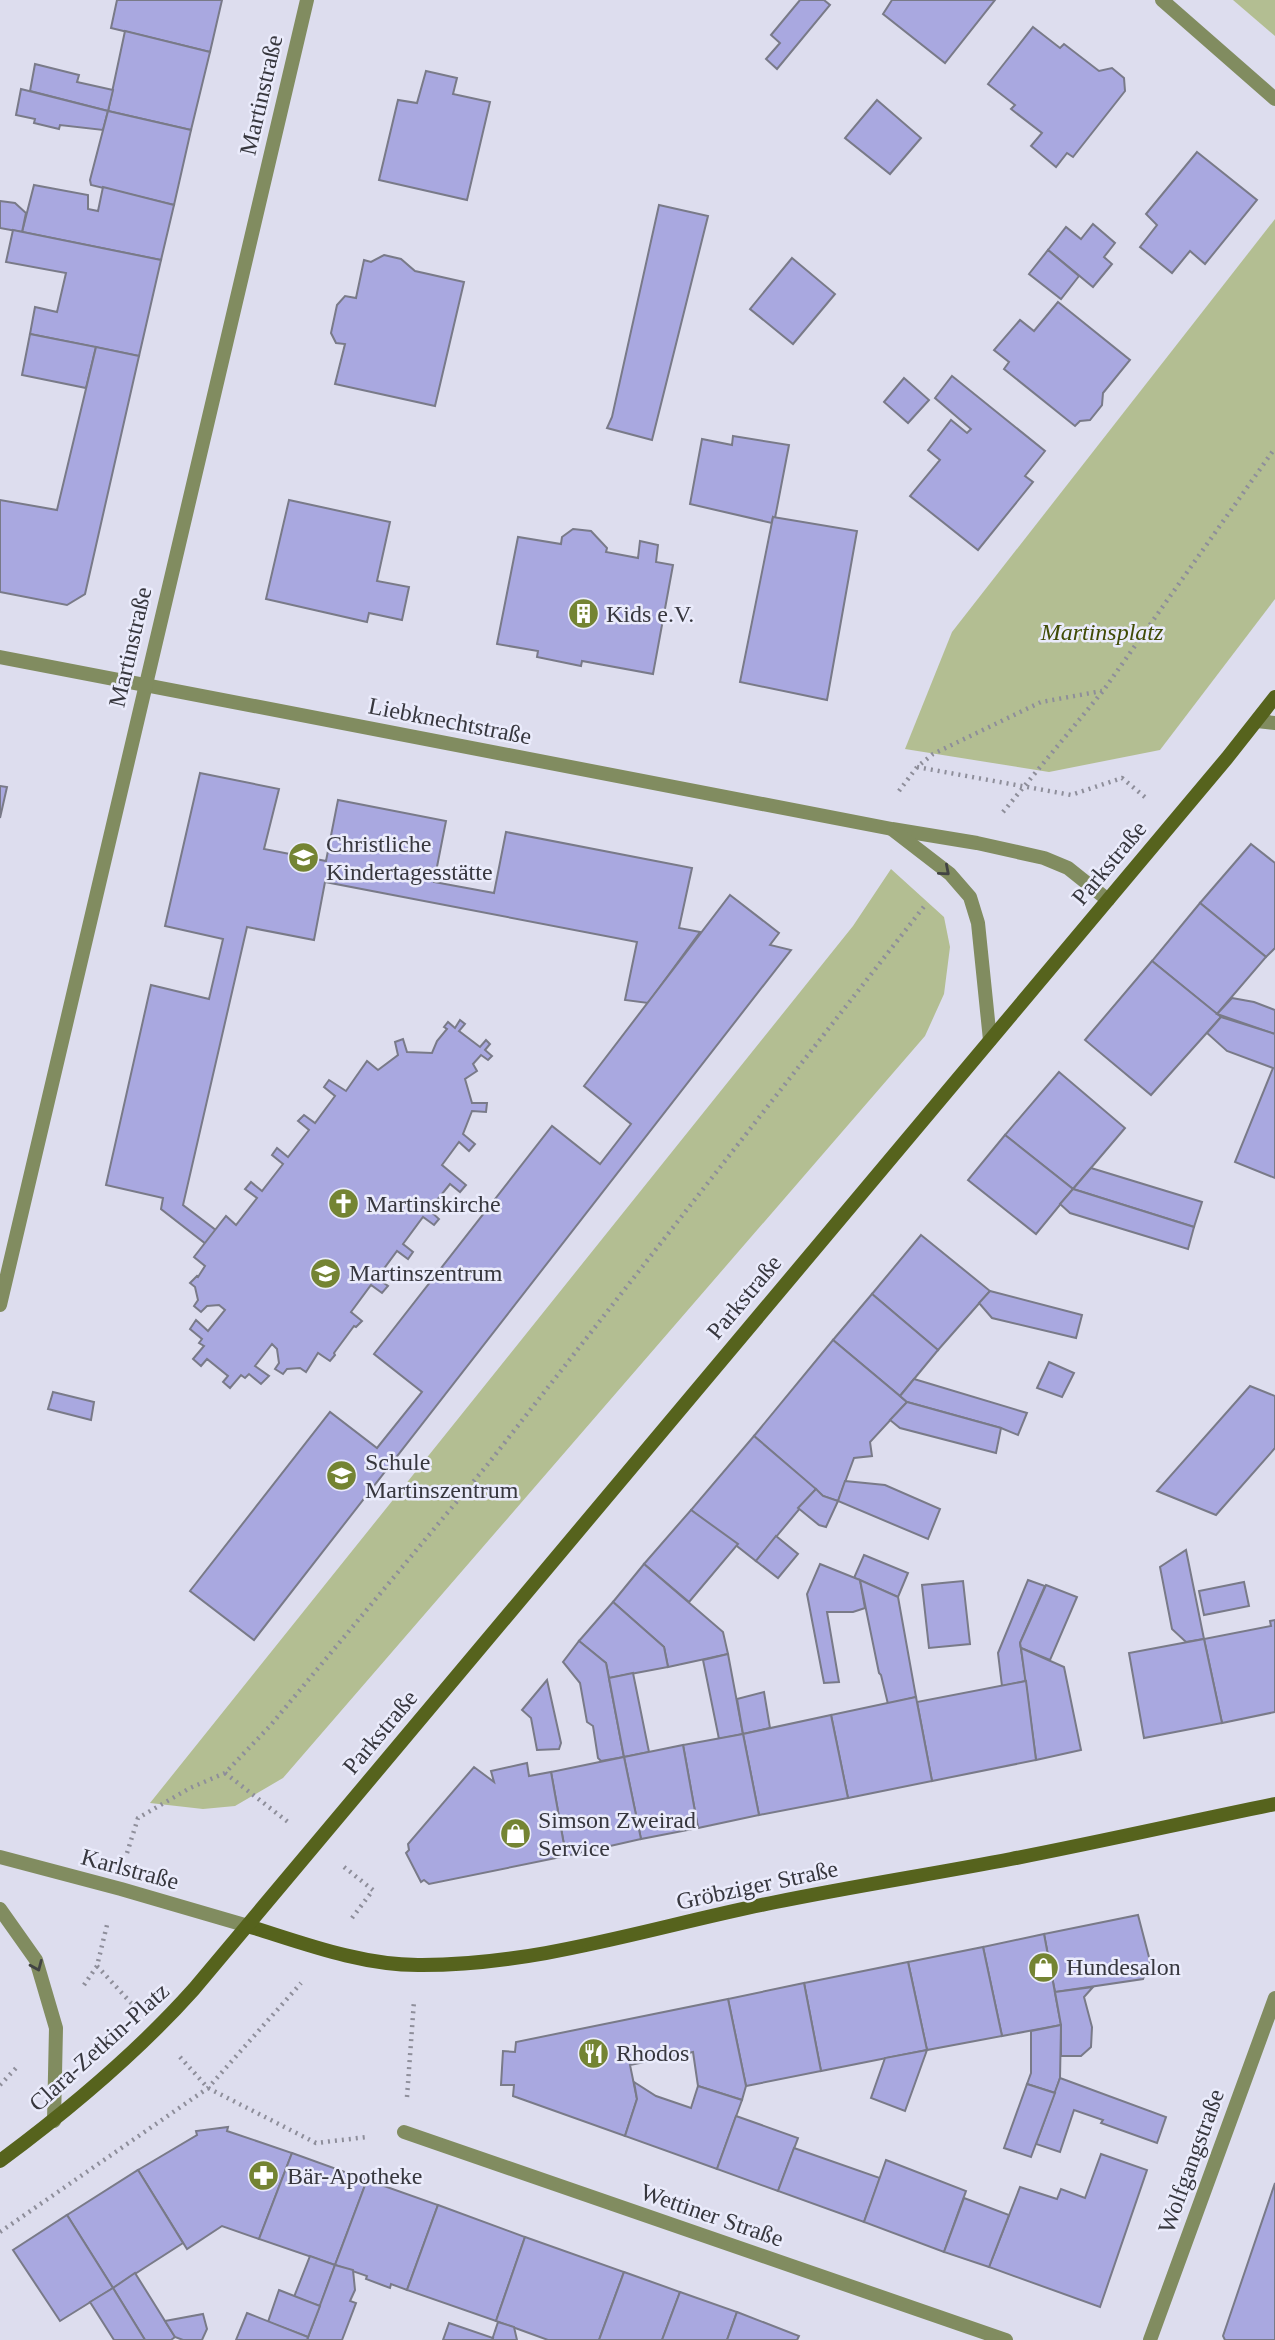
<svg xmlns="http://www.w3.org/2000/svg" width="1275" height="2340" viewBox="0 0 1275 2340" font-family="Georgia,serif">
	<rect width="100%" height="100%" fill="#dde"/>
	<g fill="#b3be92">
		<path d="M1233,0H1275V36Z"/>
		<path d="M1275,219V599L1160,750L1049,772L905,749L952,632Z"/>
		<path d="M891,869L944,917L950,947L944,994L925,1036L283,1778L235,1806L203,1809L150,1803L853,926Z"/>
	</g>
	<g fill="#a9a8e0" stroke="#797a88" stroke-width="2">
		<path d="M117,0H222L210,52L111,28Z"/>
		<path d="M800,0H824L830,5L777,69L766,59L780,43L771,35Z"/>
		<path d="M892,0H995L945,63L883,14Z"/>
		<path d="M1033,27L1060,48L1064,44L1099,71L1112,68L1124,78L1125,91L1073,157L1067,153L1056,167L1031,146L1042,133L1011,109L1015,105L988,84Z"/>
		<path d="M125,31L210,52L191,130L108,111Z"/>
		<path d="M35,64L79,75L77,82L113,90L108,111L30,91Z"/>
		<path d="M426,71L457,78L453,94L490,102L467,200L379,180L398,100L417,103Z"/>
		<path d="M21,89L108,111L103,130L60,125L59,129L34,123L35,119L16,115Z"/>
		<path d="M877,100L921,138L890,174L845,138Z"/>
		<path d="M108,111L191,130L174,205L91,185L90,180Z"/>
		<path d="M1197,152L1257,200L1205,264L1190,251L1172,273L1140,247L1157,225L1146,214Z"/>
		<path d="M34,185L88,195V209L98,211L103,187L174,205L161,260L22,232Z"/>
		<path d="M0,201L15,203L26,213L22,232L0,228Z"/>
		<path d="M659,205L708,216L652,440L607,428L612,417Z"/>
		<path d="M1093,224L1115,243L1104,257L1112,264L1093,287L1048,250L1066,227L1081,239Z"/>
		<path d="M13,230L161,260L139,356L30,334L35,307L57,312L66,273L6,262Z"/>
		<path d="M1048,250L1079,276L1061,299L1029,274Z"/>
		<path d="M384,255L401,259L415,271L464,282L435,406L335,384L345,344L336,343L331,333L337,305L345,296L356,298L364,260L371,262Z"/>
		<path d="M792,258L835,294L793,344L750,309Z"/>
		<path d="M1058,302L1130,360L1103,393L1102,405L1090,420L1080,421L1075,426L1004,369L1009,362L994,350L1020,320L1034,331Z"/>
		<path d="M30,334L96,347L86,388L22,375Z"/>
		<path d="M96,347L139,356L85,594L67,605L0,592V500L57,510Z"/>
		<path d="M952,376L1045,451L1025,476L1033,482L978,550L910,496L940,460L928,450L951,420L967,433L971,429L935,398Z"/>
		<path d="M904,378L929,400L908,423L884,402Z"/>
		<path d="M733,436L789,445L775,518L773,517L772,523L690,504L702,439L732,445Z"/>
		<path d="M289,500L390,522L377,581L409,587L402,620L369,613L367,622L266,599Z"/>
		<path d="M773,517L857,531L827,700L740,682Z"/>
		<path d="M573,529L591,531L607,548L606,552L638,558L640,541L658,545L656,562L673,565L653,674L582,661L581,666L537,657L538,651L497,644L518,537L561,544L562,537Z"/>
		<path d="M200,773L279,789L264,849L326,861L338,800L446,821L434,882L494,893L506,832L692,868L679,928L700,932L648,1003L625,1000L637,942L325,882L314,940L247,927L183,1205L217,1231L206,1244L161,1209L163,1198L106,1185L151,985L209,999L223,939L165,926Z"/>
		<path d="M0,786L7,787L0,818Z"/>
		<path d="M1251,844L1275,863V948L1266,957L1200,903Z"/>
		<path d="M730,895L779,933L770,945L791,950L254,1640L190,1591L330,1412L377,1448L422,1392L374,1354L552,1126L600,1164L631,1124L584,1086Z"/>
		<path d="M1200,903L1266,957L1217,1014L1152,961Z"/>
		<path d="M1152,961L1221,1017L1151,1095L1085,1040Z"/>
		<path d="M1232,998L1254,1002L1275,1010V1034L1217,1014Z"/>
		<path d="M1221,1017L1275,1034V1178L1235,1162L1273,1068L1227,1051L1207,1033Z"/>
		<path d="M460,1020L465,1024L459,1031L480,1047L486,1040L490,1044L485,1050L492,1056L488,1060L481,1055L473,1064L477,1071L465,1079L472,1103H487L486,1112L472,1111L463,1134L475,1144L469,1151L459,1142L442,1165L466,1185L460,1192L450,1184L429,1210L439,1219L434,1225L423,1217L403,1244L413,1252L408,1259L397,1251L377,1278L388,1286L382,1293L371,1285L351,1312L362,1321L356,1327L354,1326L334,1353L335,1355L330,1361L318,1353L306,1372L300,1368L287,1369L283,1374L275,1369L279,1363L277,1349L272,1344L255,1366L269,1376L261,1384L249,1374L245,1378L241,1375L230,1388L223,1382L228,1376L207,1359L201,1366L193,1359L204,1346L199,1343L202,1339L190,1329L196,1320L208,1331L225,1310L219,1305L207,1306L201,1312L194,1306L198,1300L195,1287L190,1283L197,1276L198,1277L205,1266L194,1257L226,1216L236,1225L257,1198L245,1189L251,1182L262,1191L283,1164L272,1155L277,1148L288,1157L309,1130L298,1121L304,1115L315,1123L335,1096L324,1087L329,1080L346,1091L367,1061L378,1070L398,1055L395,1042L403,1039L407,1052L432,1053L437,1041L447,1029L444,1027L448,1022L455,1028Z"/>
		<path d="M1059,1072L1125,1128L1073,1189L1005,1135Z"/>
		<path d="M1005,1135L1073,1189L1036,1234L968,1180Z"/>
		<path d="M1091,1168L1202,1202L1194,1227L1073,1189Z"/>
		<path d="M1073,1189L1194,1227L1188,1249L1070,1213L1060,1204Z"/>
		<path d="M921,1235L990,1291L938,1350L872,1294Z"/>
		<path d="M990,1291L1082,1315L1076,1338L992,1318L979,1303Z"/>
		<path d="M872,1294L938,1350L900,1396L833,1340Z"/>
		<path d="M833,1340L907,1402L870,1442L872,1456L854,1458L838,1501L823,1496L754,1436Z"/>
		<path d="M1049,1362L1074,1373L1062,1397L1037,1388Z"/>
		<path d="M914,1379L1027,1413L1018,1435L1001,1428L907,1402L900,1396Z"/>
		<path d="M1250,1386L1275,1396V1448L1216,1515L1157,1491Z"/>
		<path d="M53,1392L94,1402L91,1420L48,1409Z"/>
		<path d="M907,1402L1001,1428L996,1453L900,1428L890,1420Z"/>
		<path d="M754,1436L816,1489L756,1561L691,1510Z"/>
		<path d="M845,1481L885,1485L940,1509L928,1539L838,1501Z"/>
		<path d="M816,1489L823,1496L838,1501L826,1527L819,1525L798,1508Z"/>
		<path d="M691,1510L738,1544L689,1602L644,1564Z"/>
		<path d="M776,1536L798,1554L778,1578L756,1561Z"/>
		<path d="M1186,1550L1204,1639L1186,1642L1172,1629L1160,1567Z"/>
		<path d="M864,1555L908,1573L898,1597L854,1578Z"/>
		<path d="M644,1564L723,1632L728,1654L668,1667L664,1647L613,1602Z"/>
		<path d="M820,1564L860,1580L865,1608L853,1612H827L839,1682L824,1683L807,1594Z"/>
		<path d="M860,1580L898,1597L916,1697L888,1704L881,1675L879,1673Z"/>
		<path d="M1028,1580L1045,1586L1020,1643L1026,1681L1002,1686L998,1653Z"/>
		<path d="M963,1581L970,1644L929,1648L922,1585Z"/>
		<path d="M1244,1582L1249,1606L1204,1615L1199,1591Z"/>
		<path d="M1046,1585L1077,1597L1050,1660L1021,1648L1020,1643Z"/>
		<path d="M613,1602L664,1647L668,1667L609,1678L606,1663L579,1641Z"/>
		<path d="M1275,1620V1712L1222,1723L1204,1639L1271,1626L1270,1621Z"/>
		<path d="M1204,1639L1222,1723L1144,1738L1129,1653Z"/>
		<path d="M579,1641L606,1663L624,1757L601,1761L598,1758L593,1726L587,1722L580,1683L563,1662Z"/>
		<path d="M1021,1648L1064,1667L1081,1750L1036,1760Z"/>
		<path d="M728,1654L743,1734L719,1739L703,1660Z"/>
		<path d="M633,1673L649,1752L624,1757L609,1678Z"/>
		<path d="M547,1680L561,1743L559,1749L537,1750L531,1718L522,1710Z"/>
		<path d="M1026,1681L1036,1760L932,1781L917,1702Z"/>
		<path d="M764,1692L770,1728L743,1734L737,1699Z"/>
		<path d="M916,1697L932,1781L848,1798L831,1715Z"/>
		<path d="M831,1715L848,1798L759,1815L743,1734Z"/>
		<path d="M743,1734L759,1815L698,1828L683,1745Z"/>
		<path d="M683,1745L698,1828L641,1839L624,1757Z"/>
		<path d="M624,1757L641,1839L566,1856L551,1772Z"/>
		<path d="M527,1763L529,1776L551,1772L566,1856L429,1884L424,1880L421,1882L406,1853L409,1850L408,1844L474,1767L494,1782L491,1771Z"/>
		<path d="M1138,1915L1150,1961L1143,1979L1055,1992L1044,1934Z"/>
		<path d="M1044,1934L1061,2025L1002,2036L983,1947Z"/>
		<path d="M983,1947L1002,2036L927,2050L908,1962Z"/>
		<path d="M908,1962L927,2050L821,2071L804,1983Z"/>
		<path d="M804,1983L821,2071L746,2086L728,1999Z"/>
		<path d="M1093,1987L1084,1997L1092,2027L1091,2047L1081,2056H1061V2025L1055,1992Z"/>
		<path d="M728,1999L746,2086L742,2100L698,2086L693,2052L630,2065L637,2099L625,2136L513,2096L514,2085H501L503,2051L515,2052L516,2042Z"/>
		<path d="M1061,2025L1060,2078L1055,2093L1027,2084L1031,2073V2031Z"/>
		<path d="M927,2050L905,2111L871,2098L885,2058Z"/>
		<path d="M1060,2078L1166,2117L1157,2143L1101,2123L1103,2120L1074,2110L1060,2152L1036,2144Z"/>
		<path d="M634,2082L656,2096L691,2108L698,2086L742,2100L717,2169L625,2136L637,2099Z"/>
		<path d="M1027,2084L1055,2093L1031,2157L1004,2148Z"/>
		<path d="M736,2116L798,2138L778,2191L717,2169Z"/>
		<path d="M228,2127L227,2131L292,2153L259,2239L222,2226L187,2249L138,2170L197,2135L196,2131Z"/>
		<path d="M794,2148L880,2178L864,2222L778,2191Z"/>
		<path d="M292,2153L367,2180L335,2265L259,2239Z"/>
		<path d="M1101,2154L1147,2170L1100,2307L989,2267L1020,2187L1057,2199L1061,2189L1085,2198Z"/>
		<path d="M886,2160L966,2191L944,2252L864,2222Z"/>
		<path d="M138,2170L183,2243L113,2288L67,2215Z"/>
		<path d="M367,2180L438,2205L407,2290L391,2284L390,2288L366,2279L367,2276L335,2265Z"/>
		<path d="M1275,2183V2340H1225L1223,2336Z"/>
		<path d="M964,2198L1009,2215L989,2267L944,2252Z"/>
		<path d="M438,2205L525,2237L496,2321L407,2290Z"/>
		<path d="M67,2215L113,2288L60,2321L13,2250Z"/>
		<path d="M525,2237L624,2272L599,2340H548L496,2321Z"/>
		<path d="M310,2256L335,2265L320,2306L294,2297Z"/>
		<path d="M335,2265L353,2270L355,2290L350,2301L356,2303L342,2340H307Z"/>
		<path d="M624,2272L680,2292L662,2340H599Z"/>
		<path d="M135,2273L175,2337L171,2340H145L113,2288Z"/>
		<path d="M113,2288L145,2340H114L90,2302Z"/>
		<path d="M279,2290L320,2306L308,2337L268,2322Z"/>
		<path d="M680,2292L737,2312L727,2340H662Z"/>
		<path d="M737,2312L799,2336L797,2340H727Z"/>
		<path d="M247,2313L308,2337L307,2340H236Z"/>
		<path d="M203,2314L207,2329L202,2340H183L175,2337L165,2321Z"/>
		<path d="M498,2322L514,2327L517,2340H492Z"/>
		<path d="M449,2323L493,2338L492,2340H443Z"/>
	</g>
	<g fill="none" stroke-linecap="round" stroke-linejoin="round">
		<g stroke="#8e8e9a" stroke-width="4.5" stroke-dasharray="2 5" stroke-linecap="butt">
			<path d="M917,767L1071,795L1122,778L1146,798"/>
			<path d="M899,791L917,767L933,754L1041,702L1102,691"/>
			<path d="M1003,812L1103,691L1275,448"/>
			<path d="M225,1773L288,1822"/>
			<path d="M127,1853L138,1818L190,1788L225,1773L270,1726L488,1464L926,904"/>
			<path d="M344,1867L373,1890L352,1918"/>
			<path d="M97,1966L132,2004"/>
			<path d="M84,1985L97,1966L107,1925"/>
			<path d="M180,2057L208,2088L316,2143L367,2137"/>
			<path d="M0,2085L17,2067"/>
			<path d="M407,2097L414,2001"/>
			<path d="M0,2232L208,2088L301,1983"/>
		</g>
		<g stroke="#818c60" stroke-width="14">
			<path d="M1162,0L1275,99"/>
			<path d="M0,657L892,829L977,843L1044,858L1068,868L1108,900"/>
			<path d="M1257,721L1275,723"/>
			<path d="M893,830L950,874L970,897L978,923L990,1040"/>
			<path d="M0,1305L307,0"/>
			<path d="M0,1857L121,1889L248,1926"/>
			<path d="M0,1909L36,1960L56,2028L54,2121"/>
			<path d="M404,2132L1006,2340"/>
			<path d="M1150,2340L1275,1998"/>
		</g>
		<g stroke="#56631d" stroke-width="14">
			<path d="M248,1926C303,1943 360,1965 418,1965C540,1966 658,1925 776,1902C854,1886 933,1874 1011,1859C1099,1842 1187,1822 1275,1804"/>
			<path d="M0,2161C70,2109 136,2054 194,1989L1227,758L1275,697"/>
		</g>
	</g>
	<defs><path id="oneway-chevron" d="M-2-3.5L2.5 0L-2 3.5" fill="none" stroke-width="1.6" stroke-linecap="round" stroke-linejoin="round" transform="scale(1.75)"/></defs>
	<g stroke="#424443">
		<use href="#oneway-chevron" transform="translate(945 871) rotate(41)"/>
		<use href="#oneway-chevron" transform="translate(37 1966) rotate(67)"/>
	</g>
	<defs>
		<symbol id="building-disc" viewBox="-11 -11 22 22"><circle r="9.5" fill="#748433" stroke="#eaebfb"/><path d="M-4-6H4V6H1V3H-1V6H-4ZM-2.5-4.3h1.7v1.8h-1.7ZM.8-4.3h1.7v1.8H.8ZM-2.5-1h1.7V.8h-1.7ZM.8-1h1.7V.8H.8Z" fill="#fff"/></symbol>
		<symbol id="school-disc" viewBox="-11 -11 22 22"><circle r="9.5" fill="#748433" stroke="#eaebfb"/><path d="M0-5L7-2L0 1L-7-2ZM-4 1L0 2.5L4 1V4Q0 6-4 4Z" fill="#fff"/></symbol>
		<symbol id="church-disc" viewBox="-11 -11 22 22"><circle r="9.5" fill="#748433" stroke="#eaebfb"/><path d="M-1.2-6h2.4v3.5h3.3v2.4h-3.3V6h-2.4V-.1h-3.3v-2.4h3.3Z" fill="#fff"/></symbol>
		<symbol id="shop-disc" viewBox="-11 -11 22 22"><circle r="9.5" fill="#748433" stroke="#eaebfb"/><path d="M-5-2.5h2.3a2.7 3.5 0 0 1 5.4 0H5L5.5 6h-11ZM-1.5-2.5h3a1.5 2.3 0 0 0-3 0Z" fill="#fff"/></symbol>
		<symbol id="restaurant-disc" viewBox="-11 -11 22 22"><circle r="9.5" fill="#748433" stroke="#eaebfb"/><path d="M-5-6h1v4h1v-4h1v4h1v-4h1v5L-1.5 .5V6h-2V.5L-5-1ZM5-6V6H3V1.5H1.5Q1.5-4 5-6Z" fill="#fff"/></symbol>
		<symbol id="pharmacy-disc" viewBox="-11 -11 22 22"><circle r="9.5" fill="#748433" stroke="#eaebfb"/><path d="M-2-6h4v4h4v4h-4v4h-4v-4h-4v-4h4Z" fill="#fff"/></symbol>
	</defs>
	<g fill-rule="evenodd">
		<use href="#building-disc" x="566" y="596" width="35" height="35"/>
		<use href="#school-disc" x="286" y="840" width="35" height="35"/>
		<use href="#church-disc" x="326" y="1186" width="35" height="35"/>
		<use href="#school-disc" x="308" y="1256" width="35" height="35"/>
		<use href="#school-disc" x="324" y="1458" width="35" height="35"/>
		<use href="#shop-disc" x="498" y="1816" width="35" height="35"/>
		<use href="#shop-disc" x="1026" y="1950" width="35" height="35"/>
		<use href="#restaurant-disc" x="576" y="2036" width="35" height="35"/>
		<use href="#pharmacy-disc" x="246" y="2158" width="35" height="35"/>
	</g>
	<g text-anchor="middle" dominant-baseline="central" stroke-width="5" stroke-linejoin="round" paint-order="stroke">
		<g font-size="24" fill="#37373e" stroke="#eaebfb">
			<text transform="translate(261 95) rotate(-77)">Martinstraße</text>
			<text transform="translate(130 647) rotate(-77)">Martinstraße</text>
			<text transform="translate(450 721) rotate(11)">Liebknechtstraße</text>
			<text transform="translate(1109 863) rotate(-50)">Parkstraße</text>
			<text transform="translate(744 1297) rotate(-50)">Parkstraße</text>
			<text transform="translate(380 1732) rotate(-50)">Parkstraße</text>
			<text transform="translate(130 1869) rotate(15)">Karlstraße</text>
			<text transform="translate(757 1885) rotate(-12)">Gröbziger Straße</text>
			<text transform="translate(99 2047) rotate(-42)">Clara-Zetkin-Platz</text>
			<text transform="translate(1191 2161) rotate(-70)">Wolfgangstraße</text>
			<text transform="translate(712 2215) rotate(19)">Wettiner Straße</text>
		</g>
		<g font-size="24" fill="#37373e" stroke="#eaebfb" text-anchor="start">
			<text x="606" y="614">Kids e.V.</text>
			<text x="326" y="844">Christliche<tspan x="326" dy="28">Kindertagesstätte</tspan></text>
			<text x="366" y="1204">Martinskirche</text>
			<text x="349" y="1273">Martinszentrum</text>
			<text x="365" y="1462">Schule<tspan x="365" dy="28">Martinszentrum</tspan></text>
			<text x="538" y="1820">Simson Zweirad<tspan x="538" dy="28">Service</tspan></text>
			<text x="1066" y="1967">Hundesalon</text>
			<text x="616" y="2053">Rhodos</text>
			<text x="287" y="2176">Bär-Apotheke</text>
		</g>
		<g font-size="24" font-style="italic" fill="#404b06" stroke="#eaebfb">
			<text x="1102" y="632">Martinsplatz</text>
		</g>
	</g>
</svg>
